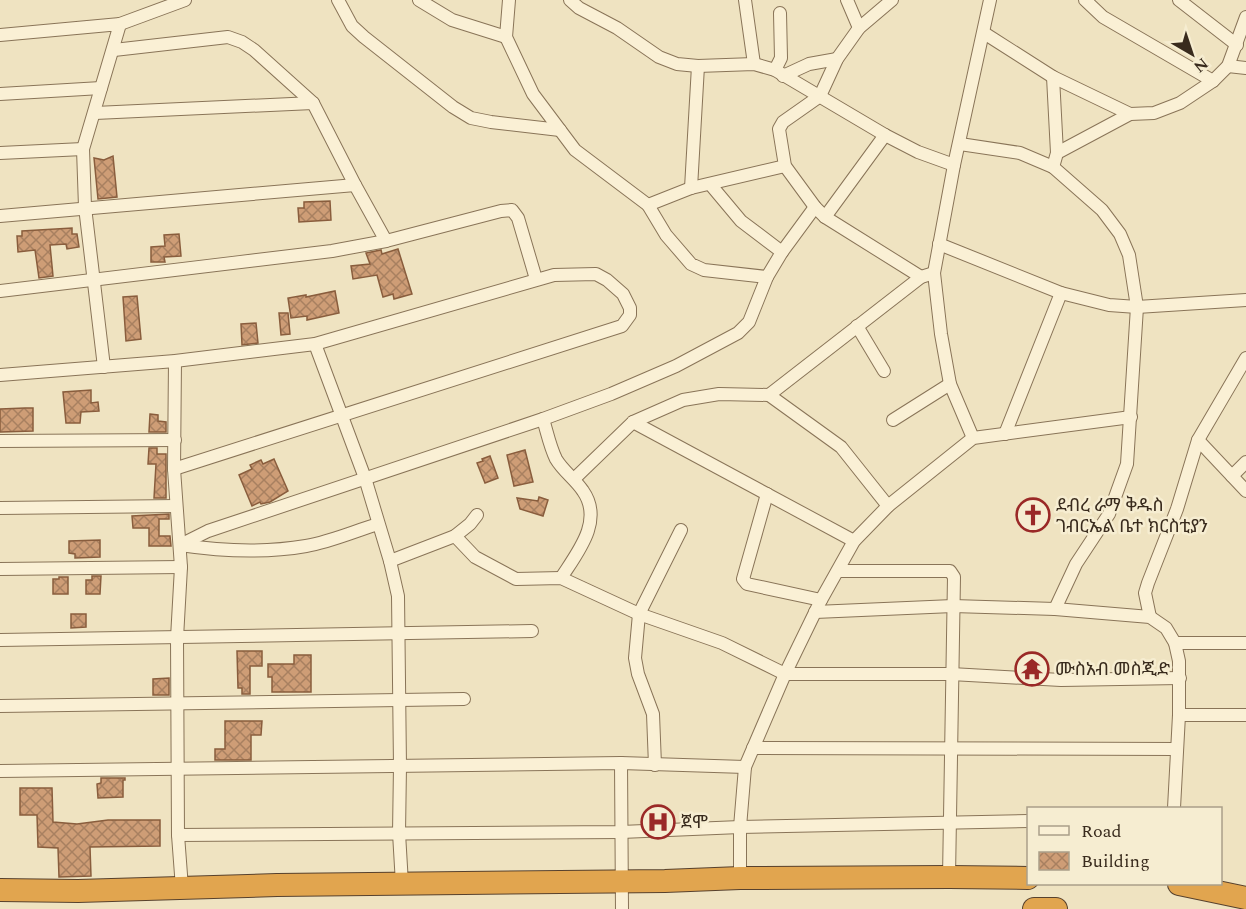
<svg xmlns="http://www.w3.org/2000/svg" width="1246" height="909" viewBox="0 0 1246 909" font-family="Spectral,'Noto Sans Ethiopic',serif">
	<defs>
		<pattern id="building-cross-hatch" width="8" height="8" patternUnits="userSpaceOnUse" patternTransform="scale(1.5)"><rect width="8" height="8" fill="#ce9d76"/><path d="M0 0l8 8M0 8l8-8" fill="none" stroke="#a88060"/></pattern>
	</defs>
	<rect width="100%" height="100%" fill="#efe3c1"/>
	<g fill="url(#building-cross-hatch)" stroke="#895d3d" stroke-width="1.5">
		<path d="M113,156L117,197L98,199L94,158L104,160Z"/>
		<path d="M330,201L331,220L299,222L298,208H304V202Z"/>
		<path d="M72,228V234H77L79,247L67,249L66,244L50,245L53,276L39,278L35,250L18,252L17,236H22V231Z"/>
		<path d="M179,234L181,256L164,257L165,262H151V247L165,246L164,235Z"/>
		<path d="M398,249L412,294L394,299L393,294L383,297L377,275L353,279L351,266L370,264L366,253L381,250L382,254Z"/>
		<path d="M335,291L339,313L307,320V316L291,318L288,298L306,295V297Z"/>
		<path d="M137,296L141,339L126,341L123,297Z"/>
		<path d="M279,313H288L290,334L281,335Z"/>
		<path d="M256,323L258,343L242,345L241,324Z"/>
		<path d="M91,390V403L98,402L99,411L81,412L80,423H66L63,392Z"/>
		<path d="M25,408H33V431L0,432V409Z"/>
		<path d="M150,414L158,415V421L166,422V432H149Z"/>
		<path d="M149,448H157V454H166V498H154L156,464H148Z"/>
		<path d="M525,450L533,482L514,486L507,455Z"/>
		<path d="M490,456L498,478L485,483L477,463L483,461L482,459Z"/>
		<path d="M274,459L288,491L270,502L261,504L260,502L252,506L239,475L252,469L250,465L261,460L263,464Z"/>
		<path d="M539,497L548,500L543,516L520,509L517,498L538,501Z"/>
		<path d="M169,514V519H159V536H170L171,546H149V528H133L132,516Z"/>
		<path d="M100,540V557L75,558V554L69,553V541Z"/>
		<path d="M92,576H101L100,594H86V580H92Z"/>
		<path d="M59,577H68V594H53V579H59Z"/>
		<path d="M71,614H86V627L71,628Z"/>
		<path d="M237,651H262V666H250V694H242V688H238Z"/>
		<path d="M294,655H311V692H272V677H268V664H294Z"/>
		<path d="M169,678V695H153V679Z"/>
		<path d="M225,721H262L261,735H251V760H215V749H225Z"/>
		<path d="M101,778H125V780H123V797L98,798L97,784L101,783Z"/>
		<path d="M20,788H52L53,822L77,824L108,820H160V846L90,847L91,876L59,877L58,848L38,847L37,815H20Z"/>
	</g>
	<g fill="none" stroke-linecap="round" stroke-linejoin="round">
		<defs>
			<g id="street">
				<path d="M338,0L352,26L364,37L453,107L471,118L491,122L560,130"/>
				<path d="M419,0L452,20L506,37"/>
				<path d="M509,0L506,37L533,94L575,150L648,205L666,235L691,264L704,270L767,277L782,252L815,207"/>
				<path d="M570,0L579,8L617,28L659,57L677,64L698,66L754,64L775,70L885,135L918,152L954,165"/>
				<path d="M745,0L754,64"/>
				<path d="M847,0L859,28"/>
				<path d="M892,0L859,28L837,59L820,96L783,122L779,129L785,166L815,207L825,217L921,277"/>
				<path d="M1085,0L1103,17L1213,81"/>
				<path d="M1179,0L1237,45"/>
				<path d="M120,24L185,0"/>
				<path d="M984,33L1053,77L1130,114"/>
				<path d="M0,35L120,24L83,149L85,207L104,367"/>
				<path d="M114,50L228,37L242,42L254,50L313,103L355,185L386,241"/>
				<path d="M1228,66L1246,68"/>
				<path d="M775,70L781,58L780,13"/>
				<path d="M783,76L809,64L837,59"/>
				<path d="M1053,77L1057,153"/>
				<path d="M0,94L101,88"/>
				<path d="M95,113L313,103"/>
				<path d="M960,144L1020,153L1053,167L1102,210L1120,234L1129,255L1137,307L1127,464L1109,514L1076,564L1055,609"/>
				<path d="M0,153L83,149"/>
				<path d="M1053,167L1057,153L1130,114L1154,113L1180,103L1213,81L1228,66L1246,17"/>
				<path d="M710,184L741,221L782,252"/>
				<path d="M691,188L698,66"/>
				<path d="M648,205L691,188L785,166"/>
				<path d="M0,216L355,185"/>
				<path d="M825,217L885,135"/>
				<path d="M939,244L1061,293L1109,305L1137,307L1246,300"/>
				<path d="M0,291L332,251L386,241L501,211L512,210L518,218L536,279"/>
				<path d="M857,326L884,371"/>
				<path d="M315,344L365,478L390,561L398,596L400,766L399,833L402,884"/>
				<path d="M175,361L174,469L181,567L177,638L178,835L182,888"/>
				<path d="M0,375L175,361L315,344L554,275L596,274L607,280L623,294L630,308V315L622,326L174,469"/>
				<path d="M769,395L841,447L888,506"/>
				<path d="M543,419C547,432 550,447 556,459C563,471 575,479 583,491C604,521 577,553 561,578"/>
				<path d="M893,420L950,384"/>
				<path d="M633,422L854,541"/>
				<path d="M1005,434L1061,293"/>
				<path d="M973,438L950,384L941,334L934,273L954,165L990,0"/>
				<path d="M1198,440L1246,491"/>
				<path d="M0,441L175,440"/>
				<path d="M1232,476L1246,462"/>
				<path d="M574,479L633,422L683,400L719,394L769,395L921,277L934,273"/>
				<path d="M767,494L743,579L747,584L821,600"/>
				<path d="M0,508L176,506"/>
				<path d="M455,536L470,524L477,515"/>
				<path d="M180,545L208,531L543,419L611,394L676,366L738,333L749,322L767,277"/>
				<path d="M180,545C221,551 265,553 306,546C330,542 355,531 378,524"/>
				<path d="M390,561L455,536L475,557L516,579L561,578L639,614L722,643L785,674H951L1061,680L1180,678"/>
				<path d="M0,569L181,567"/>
				<path d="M838,571H950L954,577L949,877"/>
				<path d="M815,612L953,606L1055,609L1150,617L1166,628L1175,643L1179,661V715L1174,808"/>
				<path d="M1150,617L1145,593L1148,583L1177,509L1198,440L1246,358"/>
				<path d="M0,640L532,631"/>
				<path d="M1175,643H1246"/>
				<path d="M0,706L464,699"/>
				<path d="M1179,715H1246"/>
				<path d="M753,748L1177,749"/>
				<path d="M621,763L622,909"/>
				<path d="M655,765L653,714L638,674L635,658L639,614L681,530"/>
				<path d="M0,771L621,763L745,767"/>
				<path d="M178,835L621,832L740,827L1028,821"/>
				<path d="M740,878V827L745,767L785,674L821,600L854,541L888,506L973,438L1131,417"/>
			</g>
			<g id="highway">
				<path d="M1179,884L1246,898"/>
				<path d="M0,890L78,891L277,885L665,881L740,878L949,877L1028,878"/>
				<path d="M1034,909H1056"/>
			</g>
		</defs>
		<use href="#street" stroke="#897458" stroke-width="14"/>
		<use href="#highway" stroke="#57412d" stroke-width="24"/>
		<use href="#street" stroke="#faf0d5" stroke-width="12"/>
		<use href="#highway" stroke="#e1a54f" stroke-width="22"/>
	</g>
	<defs>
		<symbol id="church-ring" viewBox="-11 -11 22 22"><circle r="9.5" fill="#f6edd1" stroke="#9a2927" stroke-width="1.5"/><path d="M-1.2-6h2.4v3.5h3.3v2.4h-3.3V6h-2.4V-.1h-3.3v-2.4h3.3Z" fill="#9a2927"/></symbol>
		<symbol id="temple-ring" viewBox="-11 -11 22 22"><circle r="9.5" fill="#f6edd1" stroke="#9a2927" stroke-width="1.5"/><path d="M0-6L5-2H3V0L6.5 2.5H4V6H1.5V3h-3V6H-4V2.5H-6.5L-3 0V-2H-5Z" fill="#9a2927"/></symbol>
		<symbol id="hospital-ring" viewBox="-11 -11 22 22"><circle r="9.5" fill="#f6edd1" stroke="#9a2927" stroke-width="1.5"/><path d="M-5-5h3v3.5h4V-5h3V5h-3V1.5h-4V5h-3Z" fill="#9a2927"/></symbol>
	</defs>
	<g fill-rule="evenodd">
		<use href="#church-ring" x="1014" y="496" width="38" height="38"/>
		<use href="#temple-ring" x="1013" y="650" width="38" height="38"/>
		<use href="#hospital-ring" x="639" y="803" width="38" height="38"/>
	</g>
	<g text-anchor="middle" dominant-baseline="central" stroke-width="5" stroke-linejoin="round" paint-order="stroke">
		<g font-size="18" fill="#392b1d" stroke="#f6edd1" text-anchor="start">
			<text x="1056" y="505">ደብረ ራማ ቅዱስ<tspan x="1056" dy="21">ገብርኤል ቤተ ክርስቲያን</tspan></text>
			<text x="1055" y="669">ሙስአብ መስጂድ</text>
			<text x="681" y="822">ጀሞ</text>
		</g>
	</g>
	<rect x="1027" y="807" width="195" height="78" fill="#f6edd1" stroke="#aa9f89" stroke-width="1.5"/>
	<rect x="1039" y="826" width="30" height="9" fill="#faf0d5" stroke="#aa9f89" stroke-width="1.5"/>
	<text x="1081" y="837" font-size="18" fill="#392b1d">Road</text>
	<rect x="1039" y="852" width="30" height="18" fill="url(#building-cross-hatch)" stroke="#aa9f89" stroke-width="1.5"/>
	<text x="1081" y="867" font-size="18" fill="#392b1d">Building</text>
	<g transform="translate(1192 54) rotate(141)" stroke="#f6edd1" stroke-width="4.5" paint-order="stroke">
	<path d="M0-4.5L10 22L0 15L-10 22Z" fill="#392b1d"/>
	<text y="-9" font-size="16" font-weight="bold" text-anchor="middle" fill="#392b1d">N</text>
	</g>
</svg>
